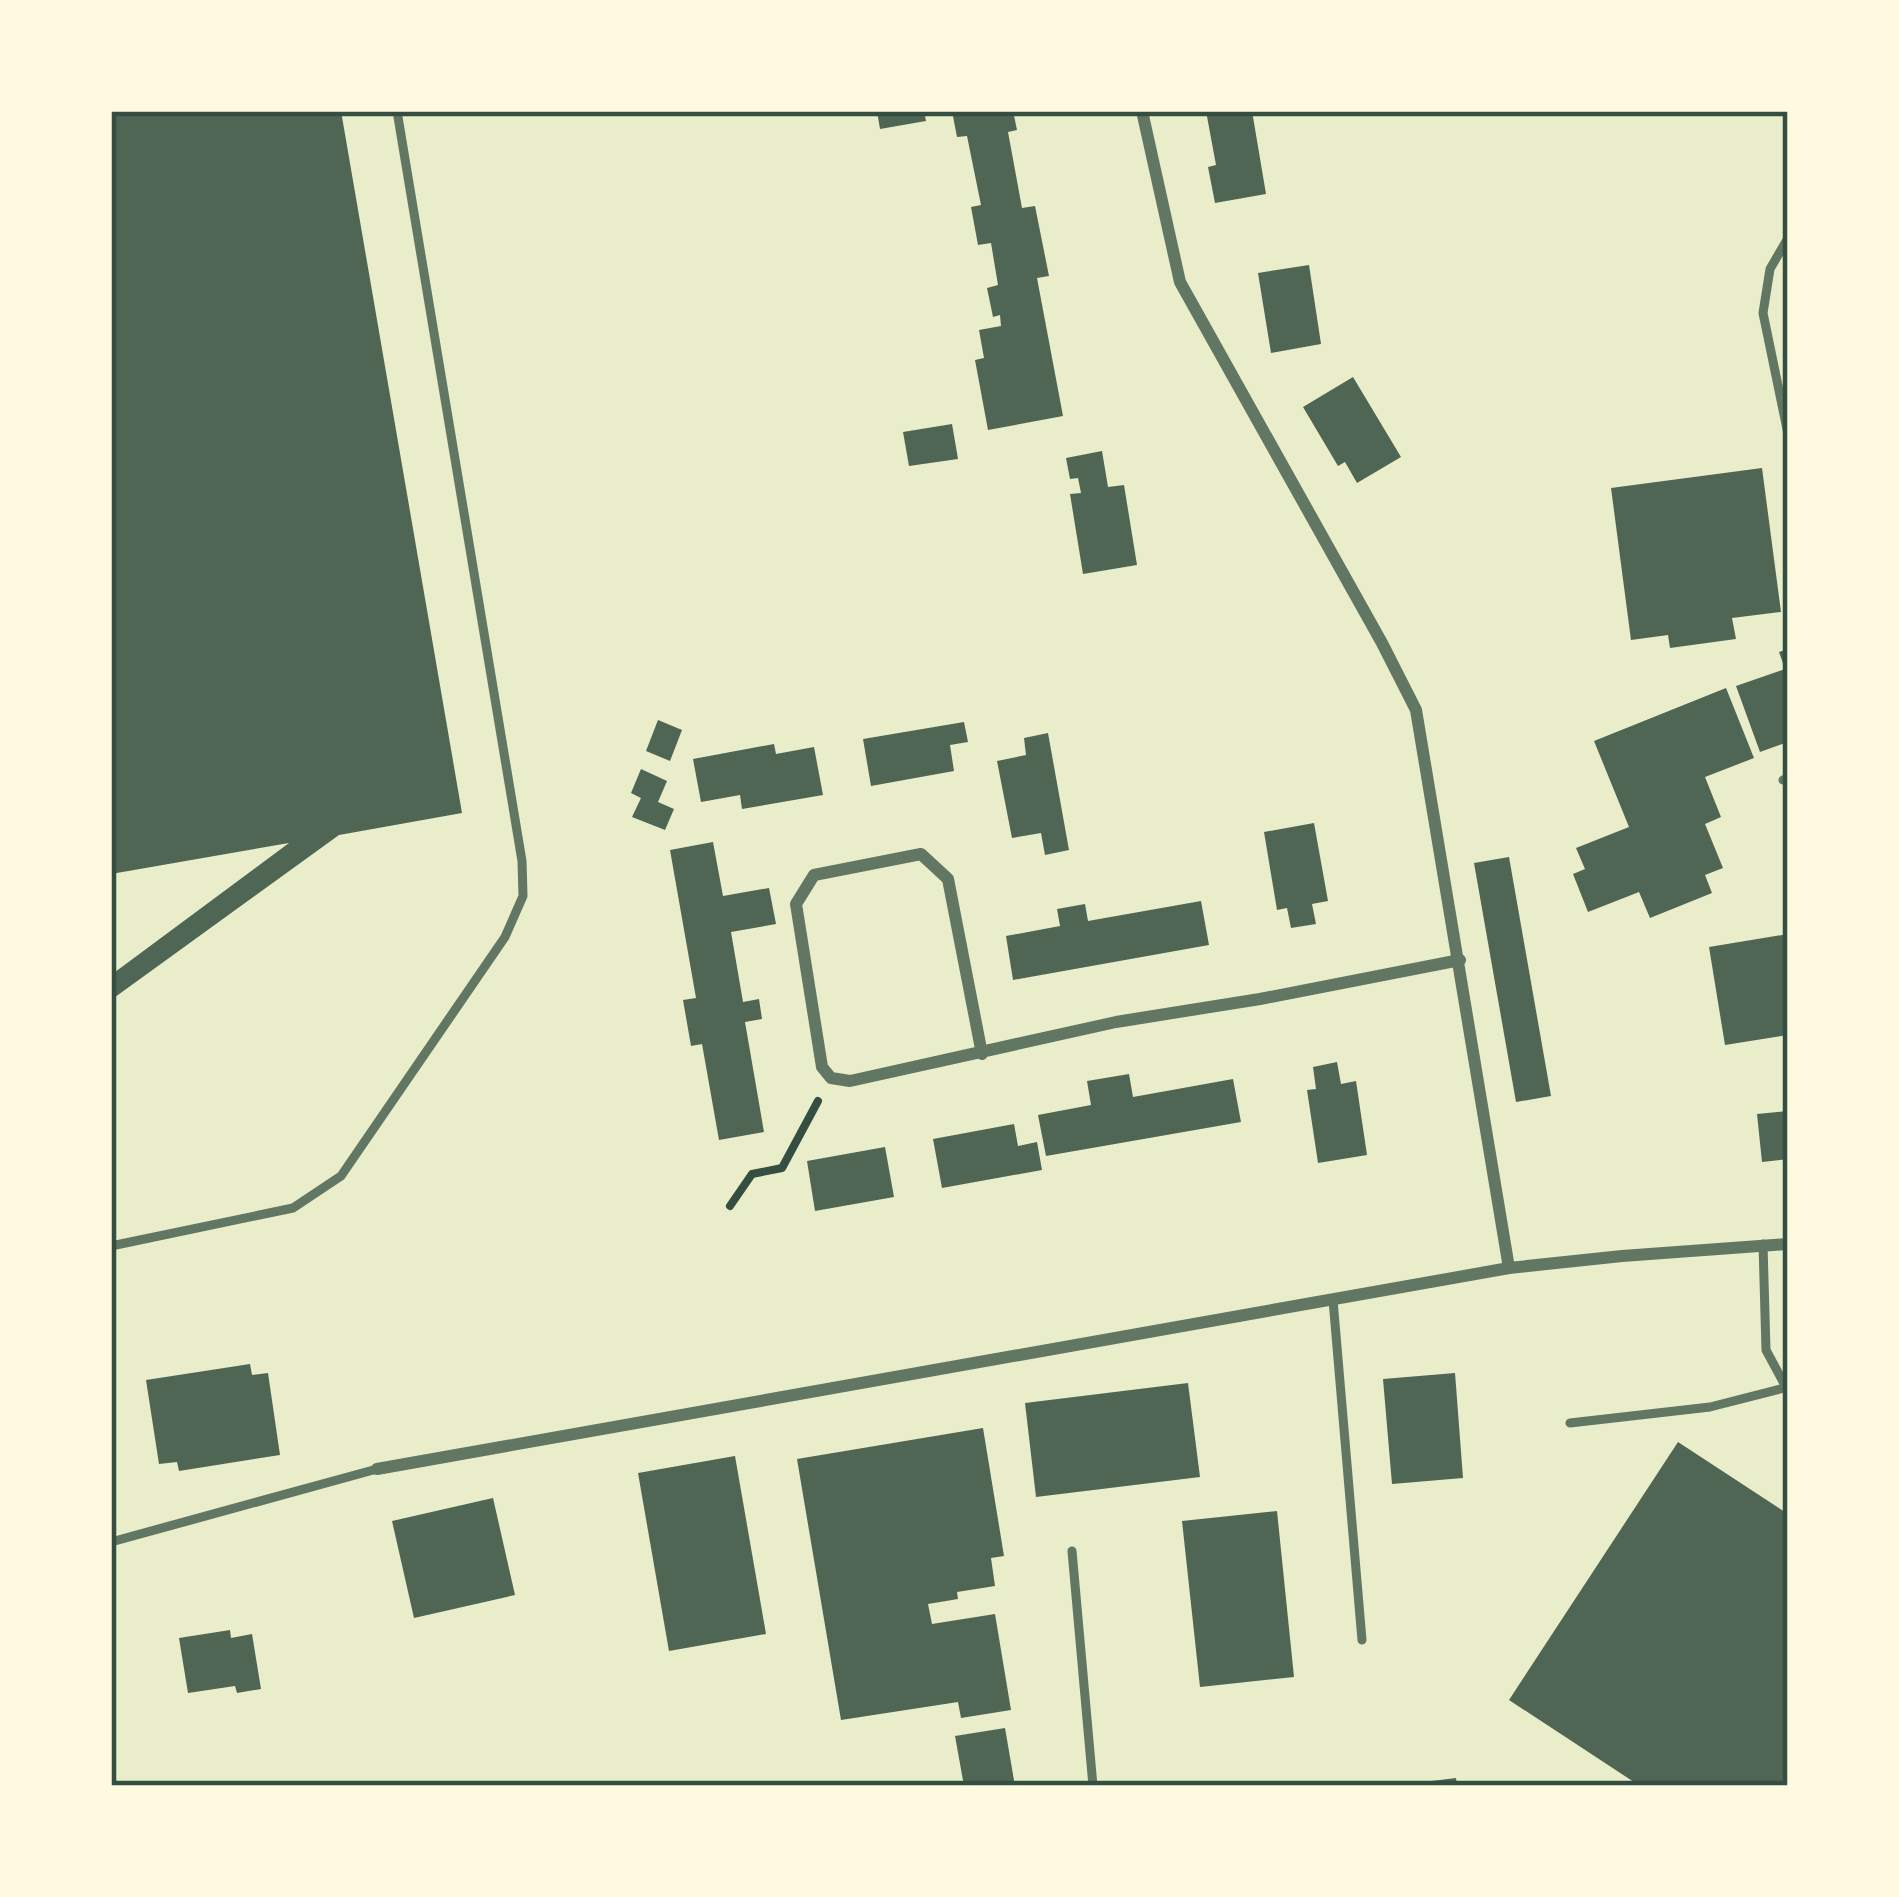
<svg xmlns="http://www.w3.org/2000/svg" width="1899" height="1897" viewBox="0 0 1899 1897" font-family="'Noto Sans',sans-serif">
	<rect width="100%" height="100%" fill="#e9edc9"/>
	<g fill="#4f6655">
		<path d="M111,111H341L462,813L339,835L111,1000V975L289,843L111,874Z"/>
		<path d="M877,111H924L926,121L880,129Z"/>
		<path d="M952,111H1013L1017,130L1008,132L1022,208L1035,206L1049,276L1037,278L1063,416L988,430L975,360L984,358L979,330L1001,326L1000,315L993,317L987,288L998,285L991,243L978,245L971,207L981,205L967,136L957,137Z"/>
		<path d="M1206,111H1252L1266,194L1215,203L1208,167L1216,165Z"/>
		<path d="M1309,265L1321,344L1271,353L1258,273Z"/>
		<path d="M1353,377L1401,457L1357,483L1345,462L1338,466L1303,407Z"/>
		<path d="M952,424L958,459L909,466L903,432Z"/>
		<path d="M1102,451L1108,487L1124,485L1137,565L1083,574L1070,494L1081,493L1078,478L1070,479L1066,458Z"/>
		<path d="M1762,468L1781,612L1732,618L1736,639L1670,648L1668,635L1631,640L1611,488Z"/>
		<path d="M1788,649V742L1760,752L1736,686L1785,669L1779,652Z"/>
		<path d="M1726,688L1754,758L1705,777L1721,817L1705,824L1723,868L1705,875L1712,893L1650,918L1639,892L1588,912L1573,874L1585,869L1576,848L1629,827L1594,741Z"/>
		<path d="M658,720L682,730L670,761L646,751Z"/>
		<path d="M964,722L968,742L950,745L954,771L871,786L863,739Z"/>
		<path d="M1048,733L1069,850L1045,855L1041,833L1012,838L997,761L1026,755L1024,738Z"/>
		<path d="M774,744L776,754L814,747L823,795L742,809L740,795L701,802L693,759Z"/>
		<path d="M641,769L667,781L658,802L674,809L665,830L632,817L641,798L631,793Z"/>
		<path d="M1314,823L1328,901L1312,904L1316,924L1291,928L1287,908L1277,910L1264,832Z"/>
		<path d="M713,842L723,896L769,888L776,924L731,932L743,1002L759,999L762,1019L745,1022L764,1132L719,1140L702,1044L691,1046L683,1000L696,998L670,850Z"/>
		<path d="M1509,857L1551,1096L1516,1102L1474,863Z"/>
		<path d="M1201,901L1209,945L1013,980L1006,936L1060,926L1057,909L1085,904L1088,921Z"/>
		<path d="M1788,934V1035L1725,1045L1709,947Z"/>
		<path d="M1337,1062L1341,1084L1356,1081L1367,1155L1318,1163L1307,1090L1316,1089L1313,1067Z"/>
		<path d="M1129,1074L1133,1097L1233,1079L1241,1122L1046,1156L1038,1115L1091,1105L1087,1081Z"/>
		<path d="M1788,1111V1159L1762,1162L1757,1114Z"/>
		<path d="M1014,1124L1018,1146L1037,1142L1042,1170L942,1188L933,1139Z"/>
		<path d="M885,1147L894,1197L815,1211L807,1161Z"/>
		<path d="M250,1364L252,1375L268,1373L280,1455L179,1471L177,1462L159,1464L146,1380Z"/>
		<path d="M1455,1373L1463,1478L1392,1484L1383,1379Z"/>
		<path d="M1188,1383L1200,1477L1036,1497L1025,1403Z"/>
		<path d="M983,1428L1004,1556L991,1558L995,1586L957,1592L958,1599L928,1604L932,1624L995,1614L1011,1710L961,1718L958,1702L841,1720L797,1459Z"/>
		<path d="M1678,1442L1788,1514V1786H1640L1509,1700Z"/>
		<path d="M735,1456L766,1634L669,1651L638,1473Z"/>
		<path d="M493,1498L515,1595L414,1618L392,1521Z"/>
		<path d="M1277,1511L1294,1677L1200,1687L1182,1521Z"/>
		<path d="M230,1630L231,1638L252,1634L261,1689L237,1693L235,1686L188,1693L179,1638Z"/>
		<path d="M1005,1728L1015,1786H964L955,1736Z"/>
		<path d="M1456,1778L1457,1786H1415V1783Z"/>
	</g>
	<g fill="none" stroke-linecap="round" stroke-linejoin="round">
		<path stroke="#344e41" stroke-width="8" d="M730,1206L752,1174L782,1168L818,1101"/>
		<g stroke="#617663" stroke-width="9">
			<path d="M1788,238L1770,269L1763,313L1788,434"/>
			<path d="M1783,780L1788,779"/>
			<path d="M1763,1244L1766,1350L1788,1391"/>
			<path d="M111,1246L293,1208L341,1176L505,937L523,896L522,861L397,111"/>
			<path d="M1333,1300L1362,1640"/>
			<path d="M1570,1423L1710,1407L1784,1388"/>
			<path d="M111,1542L377,1469"/>
			<path d="M1072,1551L1093,1786"/>
		</g>
		<g stroke="#617663" stroke-width="12">
			<path d="M1142,111L1180,282L1382,643L1416,710L1509,1268"/>
			<path d="M982,1054L948,879L921,854L814,875L796,904L822,1067L831,1078L850,1081L1116,1022L1260,999L1460,960"/>
			<path d="M377,1469L1509,1268L1622,1256L1788,1244"/>
		</g>
	</g>
	<rect width="1899" height="1897" fill="none" stroke="#fefae0" stroke-width="228"/>
	<rect x="114" y="114" width="1671" height="1669" fill="none" stroke="#344e41" stroke-width="4.5"/>
</svg>
